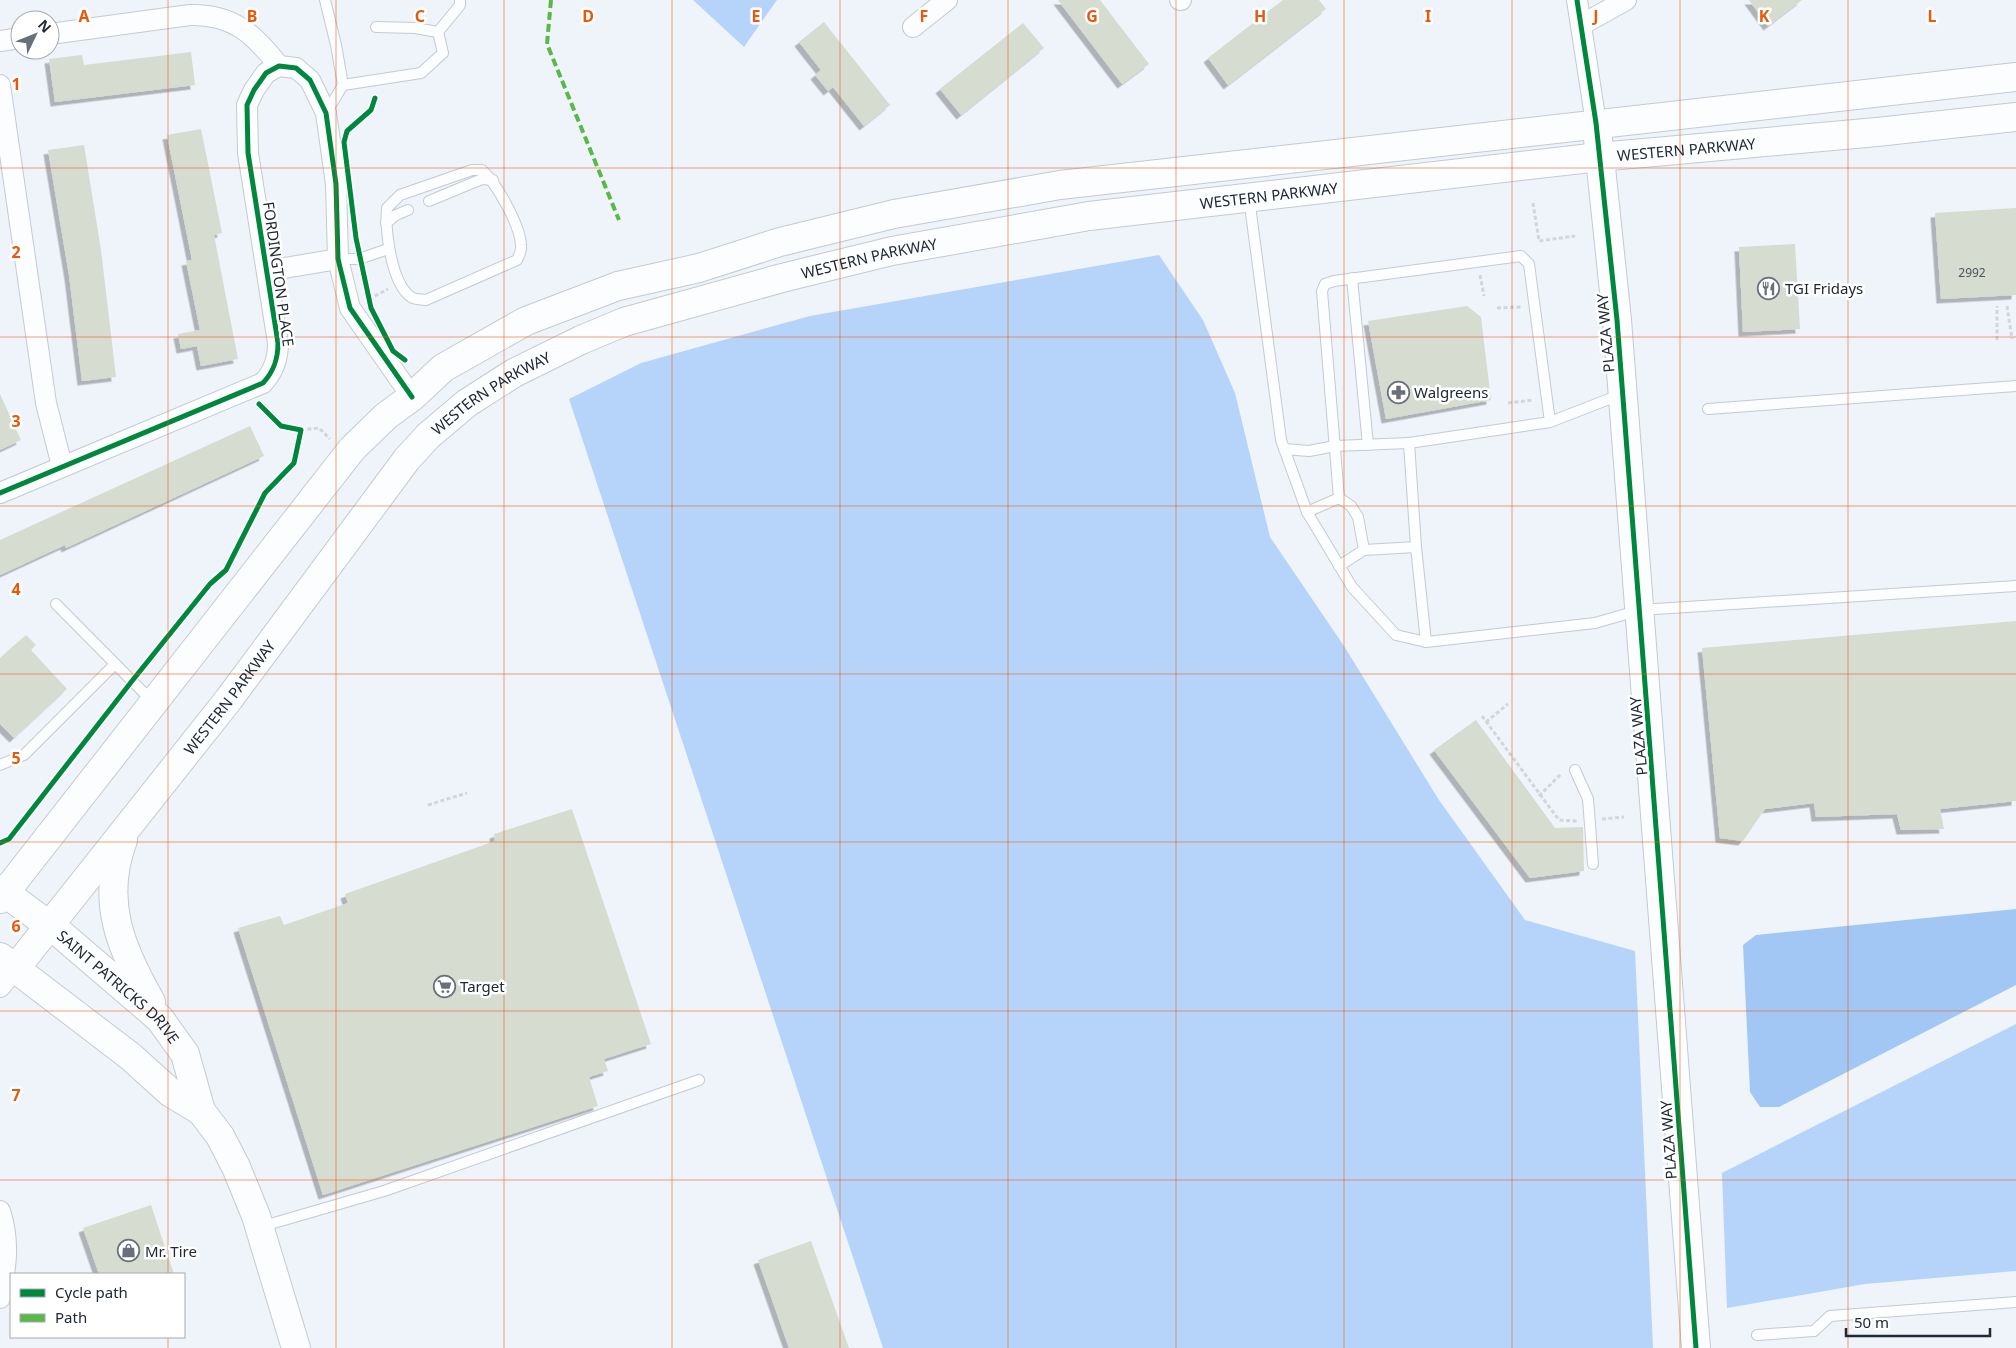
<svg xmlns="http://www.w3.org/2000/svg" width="2016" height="1348" viewBox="0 0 2016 1348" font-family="'Noto Sans',sans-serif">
	<defs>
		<filter id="shadow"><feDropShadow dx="-4.5" dy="4.5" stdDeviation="0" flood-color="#0004"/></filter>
	</defs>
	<rect width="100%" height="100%" fill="#eef4fa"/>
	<g fill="#b6d4fa">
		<path d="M693,0H777L744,47Z"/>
		<path d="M1159,255L1203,320L1235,393L1270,537L1344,646L1439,800L1525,920L1635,951L1653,1348H883L569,399L641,363L810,316Z"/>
		<path d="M2016,1024V1271L1865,1284L1727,1308L1722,1173Z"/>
	</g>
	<path fill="#a3c7f5" d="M2016,909V985L1779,1107H1760L1750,1092L1743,945L1756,935Z"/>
	<g fill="#d6dcd0" filter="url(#shadow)">
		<path d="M1058,0H1100L1149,64L1122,84Z"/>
		<path d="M1283,0H1319L1326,9L1228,85L1208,58Z"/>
		<path d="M1749,0H1802L1768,26Z"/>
		<path d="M824,22L890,105L864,126L833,87L828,91L815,75L821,70L799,42Z"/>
		<path d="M1023,23L1044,48L961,115L940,89Z"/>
		<path d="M191,52L195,85L55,102L49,59L82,55L84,65Z"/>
		<path d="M201,129L222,233L214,235L238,359L201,366L197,346L181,349L178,334L200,330L186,261L192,260L167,135Z"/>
		<path d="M84,145L101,250L116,377L82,381L69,275L48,150Z"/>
		<path d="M2016,208V295L1941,299L1935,213Z"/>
		<path d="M1795,244L1800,329L1743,332L1739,247Z"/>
		<path d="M1467,306L1481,317L1491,400L1386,419L1368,321Z"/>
		<path d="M0,394L21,440L0,450Z"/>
		<path d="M250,426L264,456L66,548L65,545L0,575V540Z"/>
		<path d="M2016,621V801L1940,809L1944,829L1901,830L1897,814L1816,817L1814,803L1765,809L1743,841L1720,838L1702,648Z"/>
		<path d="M26,635L36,645L31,650L67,689L14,738L0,724V658Z"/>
		<path d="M1476,720L1555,828L1583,827L1584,871L1530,878L1434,750Z"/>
		<path d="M572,809L651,1044L604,1059L608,1071L589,1077L598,1106L323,1195L238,928L280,916L284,925L348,903L345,894L495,841L494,834Z"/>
		<path d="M151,1205L174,1274H99L83,1228Z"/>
		<path d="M811,1241L849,1348H789L758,1260Z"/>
	</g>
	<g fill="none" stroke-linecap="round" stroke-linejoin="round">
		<defs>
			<g id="lane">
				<path d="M325,0L336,45L343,85L326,113"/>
				<path d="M376,27L415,28L438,32"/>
				<path d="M343,85L421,73L443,53L438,32L460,5V0"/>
				<path d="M472,170H482C497,184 520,225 521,245C522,251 519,255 517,260L426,300C421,299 415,300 411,297C391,283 385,230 387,208L400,195Z"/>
				<path d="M1249,198L1281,440L1307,512L1352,587L1396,635L1426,642L1595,623L1640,610L2016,586"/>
				<path d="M429,201L482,179L493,180"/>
				<path d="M386,223L396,215L408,210"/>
				<path d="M338,259H359L388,249"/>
				<path d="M1352,278L1368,445"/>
				<path d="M1708,409L2016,386"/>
				<path d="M1550,422L1409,443L1416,547L1364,550L1358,517L1351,506L1339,498L1322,291L1325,284L1334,281L1521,256L1529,264L1550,422L1622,394"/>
				<path d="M1284,449L1309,451L1335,446L1409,443"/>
				<path d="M1307,512L1339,498"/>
				<path d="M1416,547L1426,642"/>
				<path d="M1339,566L1364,550"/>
				<path d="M56,604L153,702"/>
				<path d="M0,765L24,755L115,664"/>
				<path d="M1575,770L1588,799L1593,864"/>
				<path d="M260,1227L384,1191L699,1080"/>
				<path d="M1757,1335L1814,1331L1830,1316L2016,1302"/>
			</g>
			<g id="street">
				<path d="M1180,0H1181"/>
				<path d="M1577,0L1596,123"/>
				<path d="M1583,24L1626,0"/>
				<path d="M913,27L947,0"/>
				<path d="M50,34L190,15C233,14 254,34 279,66"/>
				<path d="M0,41L20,38"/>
				<path d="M0,85L46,403L62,466"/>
				<path d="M267,271L338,259"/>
				<path d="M0,493L263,383C274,371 278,359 278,343L248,153L247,105L254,90L266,73L279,66L296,68L310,80L326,113L336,184L338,259L350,308L412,397"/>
				<path d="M0,987L15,969"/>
				<path d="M0,1211C10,1242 6,1267 0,1298"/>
			</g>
			<g id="secondary">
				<path d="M1598,139L1617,320L1696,1348"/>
				<path d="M123,840C100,901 121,949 151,1002"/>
				<path id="s1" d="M0,889L62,935L160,1019L185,1054L201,1111L220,1136L236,1167L256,1216L296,1348"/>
				<path d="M0,899L352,449L386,416L412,397L443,368L526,321L618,286L699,268L780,242L894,214L1060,185L2016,77"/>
				<path d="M0,957L130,1056L171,1093L201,1111"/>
				<path id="s2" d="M15,969L229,699L407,459L428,436L467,403L514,373L581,340L624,322L782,278L892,251L1089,216L1599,157L1877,132L2016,117"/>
			</g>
		</defs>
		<use href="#lane" stroke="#c4cad2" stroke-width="12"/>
		<use href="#street" stroke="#c4cad2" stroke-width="22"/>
		<use href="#secondary" stroke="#c4cad2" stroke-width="30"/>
		<g stroke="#d4d5d7" stroke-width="3" stroke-dasharray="4 2.5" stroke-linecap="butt">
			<path d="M1533,203L1539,241L1575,236"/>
			<path d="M1480,275L1484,296"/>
			<path d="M369,299L388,289"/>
			<path d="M2007,306L2012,339"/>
			<path d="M1497,308L1521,307"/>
			<path d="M1997,340V306"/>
			<path d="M1508,403L1533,400"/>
			<path d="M301,430L319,428L330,439"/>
			<path d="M1482,716L1559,820L1577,821"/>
			<path d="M1486,722L1508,704"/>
			<path d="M1539,796L1562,773"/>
			<path d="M428,805L467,793"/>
			<path d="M1602,819L1624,817"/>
		</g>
		<use href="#lane" stroke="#fcfdfe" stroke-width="10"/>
		<use href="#street" stroke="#fcfdfe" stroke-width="20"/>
		<use href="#secondary" stroke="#fcfdfe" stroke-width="28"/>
		<path stroke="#58b947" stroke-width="4" stroke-dasharray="8 4" stroke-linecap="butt" d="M551,0L547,44L619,220"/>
		<defs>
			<g id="cycleway">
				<path d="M1577,0L1596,123L1617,320L1696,1348"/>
				<path d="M375,98L371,110L347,131L344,142L356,238L371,308L393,351L405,360"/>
				<path d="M0,493L263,383C274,371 278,359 278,343L248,153L247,105L254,90L266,73L279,66L296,68L310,80L326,113L336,184L338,259L350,308L412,397"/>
				<path d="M0,843L9,839L132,681L210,584L226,570L265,493L294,463L301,430L281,426L259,404"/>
			</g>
		</defs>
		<use href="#cycleway" stroke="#fff" stroke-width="8"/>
		<use href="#cycleway" stroke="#00873e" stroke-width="5"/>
	</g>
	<path fill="none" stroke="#e8590c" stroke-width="1" stroke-opacity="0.55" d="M168,0V1274M336,0V1348M504,0V1348M672,0V1348M840,0V1348M1008,0V1348M1176,0V1348M1344,0V1348M1512,0V1348M1680,0V1348M1848,0V1348M0,168H2016M0,337H2016M0,506H2016M0,674H2016M0,842H2016M0,1011H2016M0,1180H2016M168,1337V1348"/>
	<defs>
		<symbol id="restaurant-ring" viewBox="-11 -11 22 22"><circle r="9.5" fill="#fff" stroke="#697079" stroke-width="1.5"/><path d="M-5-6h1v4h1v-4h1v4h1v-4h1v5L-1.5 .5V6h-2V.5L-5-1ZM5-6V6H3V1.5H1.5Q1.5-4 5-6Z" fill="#697079"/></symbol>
		<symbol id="pharmacy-ring" viewBox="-11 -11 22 22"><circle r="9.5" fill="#fff" stroke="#697079" stroke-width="1.5"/><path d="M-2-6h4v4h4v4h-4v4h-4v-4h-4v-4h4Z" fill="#697079"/></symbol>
		<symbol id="supermarket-ring" viewBox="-11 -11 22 22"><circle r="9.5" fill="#fff" stroke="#697079" stroke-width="1.5"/><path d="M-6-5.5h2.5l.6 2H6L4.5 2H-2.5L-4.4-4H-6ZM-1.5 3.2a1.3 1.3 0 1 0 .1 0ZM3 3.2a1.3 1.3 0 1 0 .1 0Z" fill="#697079"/></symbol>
		<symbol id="shop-ring" viewBox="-11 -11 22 22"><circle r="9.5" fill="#fff" stroke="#697079" stroke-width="1.5"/><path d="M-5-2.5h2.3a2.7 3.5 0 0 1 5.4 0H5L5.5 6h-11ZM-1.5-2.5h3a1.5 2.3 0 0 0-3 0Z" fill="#697079"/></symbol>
	</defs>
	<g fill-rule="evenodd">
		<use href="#restaurant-ring" x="1756" y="276" width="25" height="25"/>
		<use href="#pharmacy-ring" x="1386" y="380" width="25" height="25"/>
		<use href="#supermarket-ring" x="432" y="974" width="25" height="25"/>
		<use href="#shop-ring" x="116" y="1238" width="25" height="25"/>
	</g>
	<g text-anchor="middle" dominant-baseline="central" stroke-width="5" stroke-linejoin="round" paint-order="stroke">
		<g font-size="12" fill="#4e565b">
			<text x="1972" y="272">2992</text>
		</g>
		<g font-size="15" fill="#212934" stroke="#fff">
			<text stroke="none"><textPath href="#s2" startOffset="1981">WESTERN PARKWAY</textPath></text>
			<text stroke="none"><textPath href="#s2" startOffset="1561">WESTERN PARKWAY</textPath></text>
			<text stroke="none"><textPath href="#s2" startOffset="1156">WESTERN PARKWAY</textPath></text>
			<text transform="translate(279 274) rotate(82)">FORDINGTON PLACE</text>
			<text transform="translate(1605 333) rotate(-95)">PLAZA WAY</text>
			<text stroke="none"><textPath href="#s2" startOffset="751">WESTERN PARKWAY</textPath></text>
			<text stroke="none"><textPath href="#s2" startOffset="346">WESTERN PARKWAY</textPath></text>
			<text transform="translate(1638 736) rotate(-95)">PLAZA WAY</text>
			<text stroke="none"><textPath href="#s1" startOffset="154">SAINT PATRICKS DRIVE</textPath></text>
			<text transform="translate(1668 1140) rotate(-94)">PLAZA WAY</text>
		</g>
		<g font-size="15" fill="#212934" stroke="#fff" text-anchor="start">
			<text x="1785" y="288">TGI Fridays</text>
			<text x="1414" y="392">Walgreens</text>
			<text x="460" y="986">Target</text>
			<text x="145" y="1251">Mr. Tire</text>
		</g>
	</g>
	<g font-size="16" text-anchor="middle" font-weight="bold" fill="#e8590c" stroke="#fff" stroke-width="5" stroke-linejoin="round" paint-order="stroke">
		<text x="84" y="22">A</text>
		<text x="252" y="22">B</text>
		<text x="420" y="22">C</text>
		<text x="588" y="22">D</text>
		<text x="756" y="22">E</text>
		<text x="924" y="22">F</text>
		<text x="1092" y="22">G</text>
		<text x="1260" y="22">H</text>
		<text x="1428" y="22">I</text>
		<text x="1596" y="22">J</text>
		<text x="1764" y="22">K</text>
		<text x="1932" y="22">L</text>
		<text x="16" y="90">1</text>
		<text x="16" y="258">2</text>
		<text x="16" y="427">3</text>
		<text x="16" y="595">4</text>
		<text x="16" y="764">5</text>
		<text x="16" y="932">6</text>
		<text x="16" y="1101">7</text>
	</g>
	<rect x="10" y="1273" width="175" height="65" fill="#ffffff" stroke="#a6a9ae"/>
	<rect x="20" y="1289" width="25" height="8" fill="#00873e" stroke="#a6a9ae"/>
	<text x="55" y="1298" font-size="15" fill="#212934">Cycle path</text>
	<rect x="20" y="1314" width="25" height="8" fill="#58b947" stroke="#a6a9ae"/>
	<text x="55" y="1323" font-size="15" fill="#212934">Path</text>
	<g transform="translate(35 35) rotate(47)"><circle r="24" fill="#ffffff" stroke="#a6a9ae"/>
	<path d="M0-4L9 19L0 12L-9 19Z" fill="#697079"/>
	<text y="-8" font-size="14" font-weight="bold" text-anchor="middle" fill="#212934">N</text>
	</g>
	<path d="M1846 1328v8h144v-8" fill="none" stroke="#212934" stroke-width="2.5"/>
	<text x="1854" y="1328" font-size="15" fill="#212934" stroke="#ffffff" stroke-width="4" paint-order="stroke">50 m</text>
</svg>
